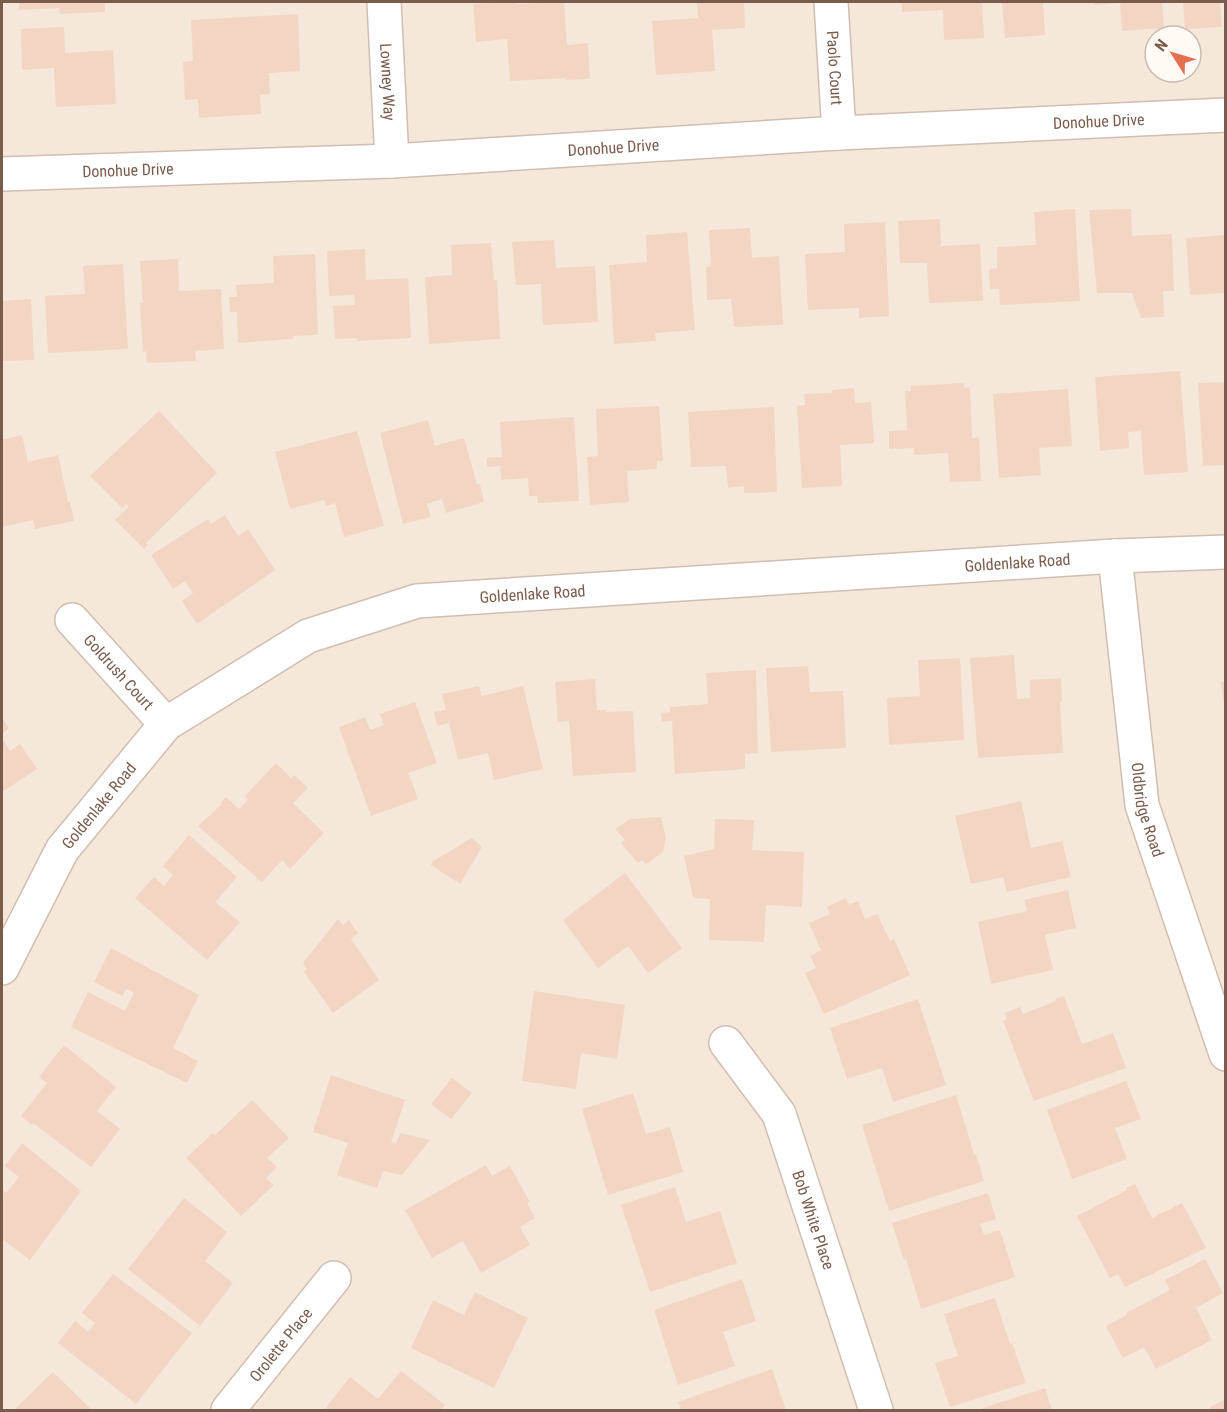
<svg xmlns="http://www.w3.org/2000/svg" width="1227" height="1412" viewBox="0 0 1227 1412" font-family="'Roboto Condensed',sans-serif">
	<rect width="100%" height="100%" fill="#fdf6ec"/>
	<path fill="#f5e8da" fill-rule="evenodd" d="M2,2H1225V1410H2ZM1155,36H1191V72H1155Z"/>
	<g fill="#f3d5c3">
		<path d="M19,2H105V12L60,14L59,8L19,10Z"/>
		<path d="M514,2L517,4L564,2L567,45L588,43L590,79L565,80V78L510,81L507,39L476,42L473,4Z"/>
		<path d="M697,2H744L745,28L712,30L715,71L656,75L652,21L698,18Z"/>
		<path d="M902,2H982L984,38L944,40L943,10L902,12Z"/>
		<path d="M1002,2H1043L1045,35L1005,38Z"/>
		<path d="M1093,2H1119V3L1094,5Z"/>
		<path d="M1120,2H1162L1164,28L1122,31Z"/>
		<path d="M1183,2H1220L1222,27L1185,29Z"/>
		<path d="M298,14L300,71L269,73L270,94L260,95L261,114L199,118L198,99L185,100L183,62L193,61L191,20Z"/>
		<path d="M64,27L65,53L113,50L116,104L56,107L54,68L22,70L21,29Z"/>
		<path d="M1075,209L1080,301L1000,305L999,289H990L989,269L997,268V247L1036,245L1034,212Z"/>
		<path d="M1131,209L1132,236L1172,234L1174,291H1163L1164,317L1141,318L1132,293H1097L1089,210Z"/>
		<path d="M940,219L941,246L980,244L983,301L929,303L927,263H900L898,221Z"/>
		<path d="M885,222L889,316L859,318V308L808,310L805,254L845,252L844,224Z"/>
		<path d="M750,228L752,258L779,256L783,325L734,327L731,299L707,300L706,267L711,266L709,230Z"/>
		<path d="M687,232L695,330L655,333L656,341L614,344L609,265L647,262L646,235Z"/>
		<path d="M1226,235V293L1190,295L1186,238Z"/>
		<path d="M554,240L556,268L595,266L598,322L543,325L541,284L516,285L512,242Z"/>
		<path d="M491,243L494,280H497L500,339L429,344L425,277L452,275L451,245Z"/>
		<path d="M365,249L366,280L408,278L411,338L357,341V338L335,339L333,306L355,305L354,295L329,296L327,251Z"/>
		<path d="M315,254L318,335L293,336V339L238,343L237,312H230L229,297H237L236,285L274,283L273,256Z"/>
		<path d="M178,259L179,291L221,289L224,349L195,351L196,361L147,363L146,351L143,352L140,303H143L140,261Z"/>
		<path d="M123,264L128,349L48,353L45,296L85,294L83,266Z"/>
		<path d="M31,299L34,360L2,361V301Z"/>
		<path d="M1180,371L1188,472L1144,475L1141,431L1128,432L1129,448L1100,451L1095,377Z"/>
		<path d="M1226,382V465L1203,466L1198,383Z"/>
		<path d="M964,383V388L970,387L972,438L979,437L981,481L950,482L948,453L914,455V448L889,449V431L907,430L905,391H911V386Z"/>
		<path d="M854,388L855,403L871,402L874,443L840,445L842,486L802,488L797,406L805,405L804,394L832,393V390Z"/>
		<path d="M1068,389L1072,446L1039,448L1041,475L999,478L993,394Z"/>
		<path d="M659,406L663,461H657V469L627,471L629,502L590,505L587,457L598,456L596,409Z"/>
		<path d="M774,407L777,492L744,493V486L728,488L726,466L691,467L688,412Z"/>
		<path d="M159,411L217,473L146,543L148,545L144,549L115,520L129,507L126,504L122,508L90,476Z"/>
		<path d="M574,417L579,501L538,503L537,496H529L528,478L501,480L500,466L487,467V458L502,457L500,422Z"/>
		<path d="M428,420L435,446L464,438L477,484H480L484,502L446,513L442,499L427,504L431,517L403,524L380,433Z"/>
		<path d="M357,431L384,526L344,537L335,503L326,506L324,500L290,509L275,452Z"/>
		<path d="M22,435L28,462L58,455L68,502H70L74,521L35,529L33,520L2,527V440Z"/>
		<path d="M225,515L238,536L248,529L275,570L197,624L182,601L193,593L185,581L173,589L151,555L208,519L211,524Z"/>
		<path d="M1014,655L1017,699L1030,698V680L1061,678L1062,702H1060L1063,753L978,758L970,658Z"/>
		<path d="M960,658L964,740L889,745L887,698L920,696L918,660Z"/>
		<path d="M808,666L810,692L843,691L846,748L771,752L766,668Z"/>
		<path d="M756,670L758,753L745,754V769L675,774L672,721L662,722L661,713L670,712V707L708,704L706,673Z"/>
		<path d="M595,679L597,710H606V712L633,711L636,772L573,776L569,721L558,722L555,682Z"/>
		<path d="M1226,681V705H1224L1221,682Z"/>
		<path d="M479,686L482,696L523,686L543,769L494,780L488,753L458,760L449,723L437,726L434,712L446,710L442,694Z"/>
		<path d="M415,702L437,763L408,773L418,799L371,816L339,727L365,717L370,730L384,725L380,714Z"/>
		<path d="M2,717L9,728L2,734Z"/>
		<path d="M2,738L10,751L20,744L37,769L2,792Z"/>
		<path d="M276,763L291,778L294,775L308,788L293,803L324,833L290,869L282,860L262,882L198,826L222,804L221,802L226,797L239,809L248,800L245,796Z"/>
		<path d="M1021,801L1031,848L1062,841L1071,877L1007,892L1003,877L971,884L955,816Z"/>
		<path d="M661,817L666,838L663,852L646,864L642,860L638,863L621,843L625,840L615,829L630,819Z"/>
		<path d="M715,819L754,820L752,850L804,852L802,907L766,905L764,942L709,940L710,899L693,898L684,856L714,849Z"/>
		<path d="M189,835L237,877L215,902L240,922L207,960L135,898L154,877L164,886L173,875L163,866Z"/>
		<path d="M472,838L482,847L460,884L431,865L432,862Z"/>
		<path d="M625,873L682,948L648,973L628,946L598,968L563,920Z"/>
		<path d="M1068,890L1076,928L1045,935L1053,970L991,984L978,922L1027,911L1024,900Z"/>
		<path d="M846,898L849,905L858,901L865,919L877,914L890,941L894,939L910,975L824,1014L805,973L816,968L810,956L821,950L809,923L830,914L827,907Z"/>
		<path d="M338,919L343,925L349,920L358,933L351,939L379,980L333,1013L304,972L307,969L303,963Z"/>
		<path d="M111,948L199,995L173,1048L198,1061L187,1083L71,1027L88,992L125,1011L134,993L126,989L122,996L94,982Z"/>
		<path d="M534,991L625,1005L617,1059L581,1053L576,1089L522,1081Z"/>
		<path d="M1064,996L1082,1044L1113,1033L1126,1068L1034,1101L1003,1021L1007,1019L1005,1013L1020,1007L1023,1014L1056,1001L1055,999Z"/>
		<path d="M918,999L946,1085L893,1102L882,1068L847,1079L830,1028Z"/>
		<path d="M64,1045L116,1087L97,1111L120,1129L91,1167L33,1123L32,1125L21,1116L47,1083L39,1077Z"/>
		<path d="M331,1075L405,1100L391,1142L396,1144L400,1133L430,1140L402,1175L383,1171L377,1188L337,1175L348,1143L313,1132Z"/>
		<path d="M452,1078L472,1093L451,1119L431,1104Z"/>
		<path d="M1126,1081L1141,1119L1115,1128L1127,1159L1072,1179L1047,1110Z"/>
		<path d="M633,1093L646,1134L670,1127L683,1172L608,1195L582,1109Z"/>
		<path d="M956,1095L971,1144L974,1155L976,1154L984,1181L889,1211L862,1125Z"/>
		<path d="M252,1100L289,1138L267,1158L277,1167L266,1178L274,1185L241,1216L186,1158L213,1133L215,1135Z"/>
		<path d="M22,1143L81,1191L30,1260L2,1239V1189L6,1193L19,1177L5,1166Z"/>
		<path d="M486,1165L492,1176L510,1166L530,1202L527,1203L535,1218L520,1227L530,1245L481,1273L463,1241L432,1258L405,1210Z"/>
		<path d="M1135,1184L1152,1218L1182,1203L1206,1248L1125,1287L1118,1274L1110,1278L1077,1216L1127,1190L1126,1188Z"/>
		<path d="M675,1187L686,1222L720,1211L737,1263L650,1292L621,1205Z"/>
		<path d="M988,1193L996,1219L980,1224L984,1235L1000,1230L1015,1277L921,1309L906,1259L904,1260L892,1223Z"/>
		<path d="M184,1198L227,1232L205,1261L233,1283L200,1326L128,1269Z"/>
		<path d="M1205,1259L1223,1293L1196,1308L1212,1340L1156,1369L1144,1347L1123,1358L1106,1326L1127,1315L1126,1313L1170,1290L1165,1280Z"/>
		<path d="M113,1274L192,1333L136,1404L58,1343L75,1321L88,1332L95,1323L82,1313Z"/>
		<path d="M742,1279L756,1321L723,1332L735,1366L678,1385L654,1310Z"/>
		<path d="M475,1292L528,1318L494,1388L411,1348L433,1300L464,1315Z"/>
		<path d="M995,1298L1010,1344L1012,1343L1026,1383L950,1407L935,1363L958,1356L944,1314Z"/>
		<path d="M772,1369L786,1410H681L678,1402Z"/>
		<path d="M401,1371L445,1405L441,1410H324L350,1377L378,1399Z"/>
		<path d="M53,1372L92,1410H14Z"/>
		<path d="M1045,1388L1052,1410H978L995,1404Z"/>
		<path d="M1226,1399V1410H1211L1210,1407Z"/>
	</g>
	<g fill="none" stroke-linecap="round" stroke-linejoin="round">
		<defs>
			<g id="minor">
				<path id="s1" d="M384,2L392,161"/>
				<path id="s2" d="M831,2L839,133"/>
				<path id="s3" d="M2,174L392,161L839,133L1226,115"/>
				<path id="s4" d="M1115,556L1142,805L1226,1054"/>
				<path id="s5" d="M72,620L166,724"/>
				<path id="s6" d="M2,968L62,850L166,724L308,636L417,601L1115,556L1226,552"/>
				<path id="s7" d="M726,1043L779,1114L876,1410"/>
				<path id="s8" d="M228,1410L334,1278"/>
			</g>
		</defs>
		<use href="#minor" stroke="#d1beb0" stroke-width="36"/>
		<use href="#minor" stroke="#fff" stroke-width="33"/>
	</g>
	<g text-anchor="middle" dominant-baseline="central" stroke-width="4.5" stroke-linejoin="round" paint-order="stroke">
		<g font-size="16" fill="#7a5c4d" stroke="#fffaf3">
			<text stroke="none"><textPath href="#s2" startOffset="66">Paolo Court</textPath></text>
			<text stroke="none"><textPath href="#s1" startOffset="80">Lowney Way</textPath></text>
			<text stroke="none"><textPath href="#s3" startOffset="1098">Donohue Drive</textPath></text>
			<text stroke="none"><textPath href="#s3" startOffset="612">Donohue Drive</textPath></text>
			<text stroke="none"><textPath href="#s3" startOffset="126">Donohue Drive</textPath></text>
			<text stroke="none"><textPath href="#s6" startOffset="1179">Goldenlake Road</textPath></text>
			<text stroke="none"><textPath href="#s6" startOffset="693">Goldenlake Road</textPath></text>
			<text stroke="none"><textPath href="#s5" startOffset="70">Goldrush Court</textPath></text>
			<text stroke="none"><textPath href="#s6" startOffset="190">Goldenlake Road</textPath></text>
			<text stroke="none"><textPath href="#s4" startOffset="256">Oldbridge Road</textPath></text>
			<text stroke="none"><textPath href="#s7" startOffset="200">Bob White Place</textPath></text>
			<text stroke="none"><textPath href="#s8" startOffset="84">Orolette Place</textPath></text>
		</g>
	</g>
	<rect width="1227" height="1412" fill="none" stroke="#7a5c4d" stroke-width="6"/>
	<g transform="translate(1173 54) rotate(307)"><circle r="28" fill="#fffaf3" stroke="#cabbb1" stroke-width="1.5"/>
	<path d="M0-4.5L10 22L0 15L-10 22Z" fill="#e76f51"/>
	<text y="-9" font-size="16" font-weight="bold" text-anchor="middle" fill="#7a5c4d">N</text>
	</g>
</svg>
